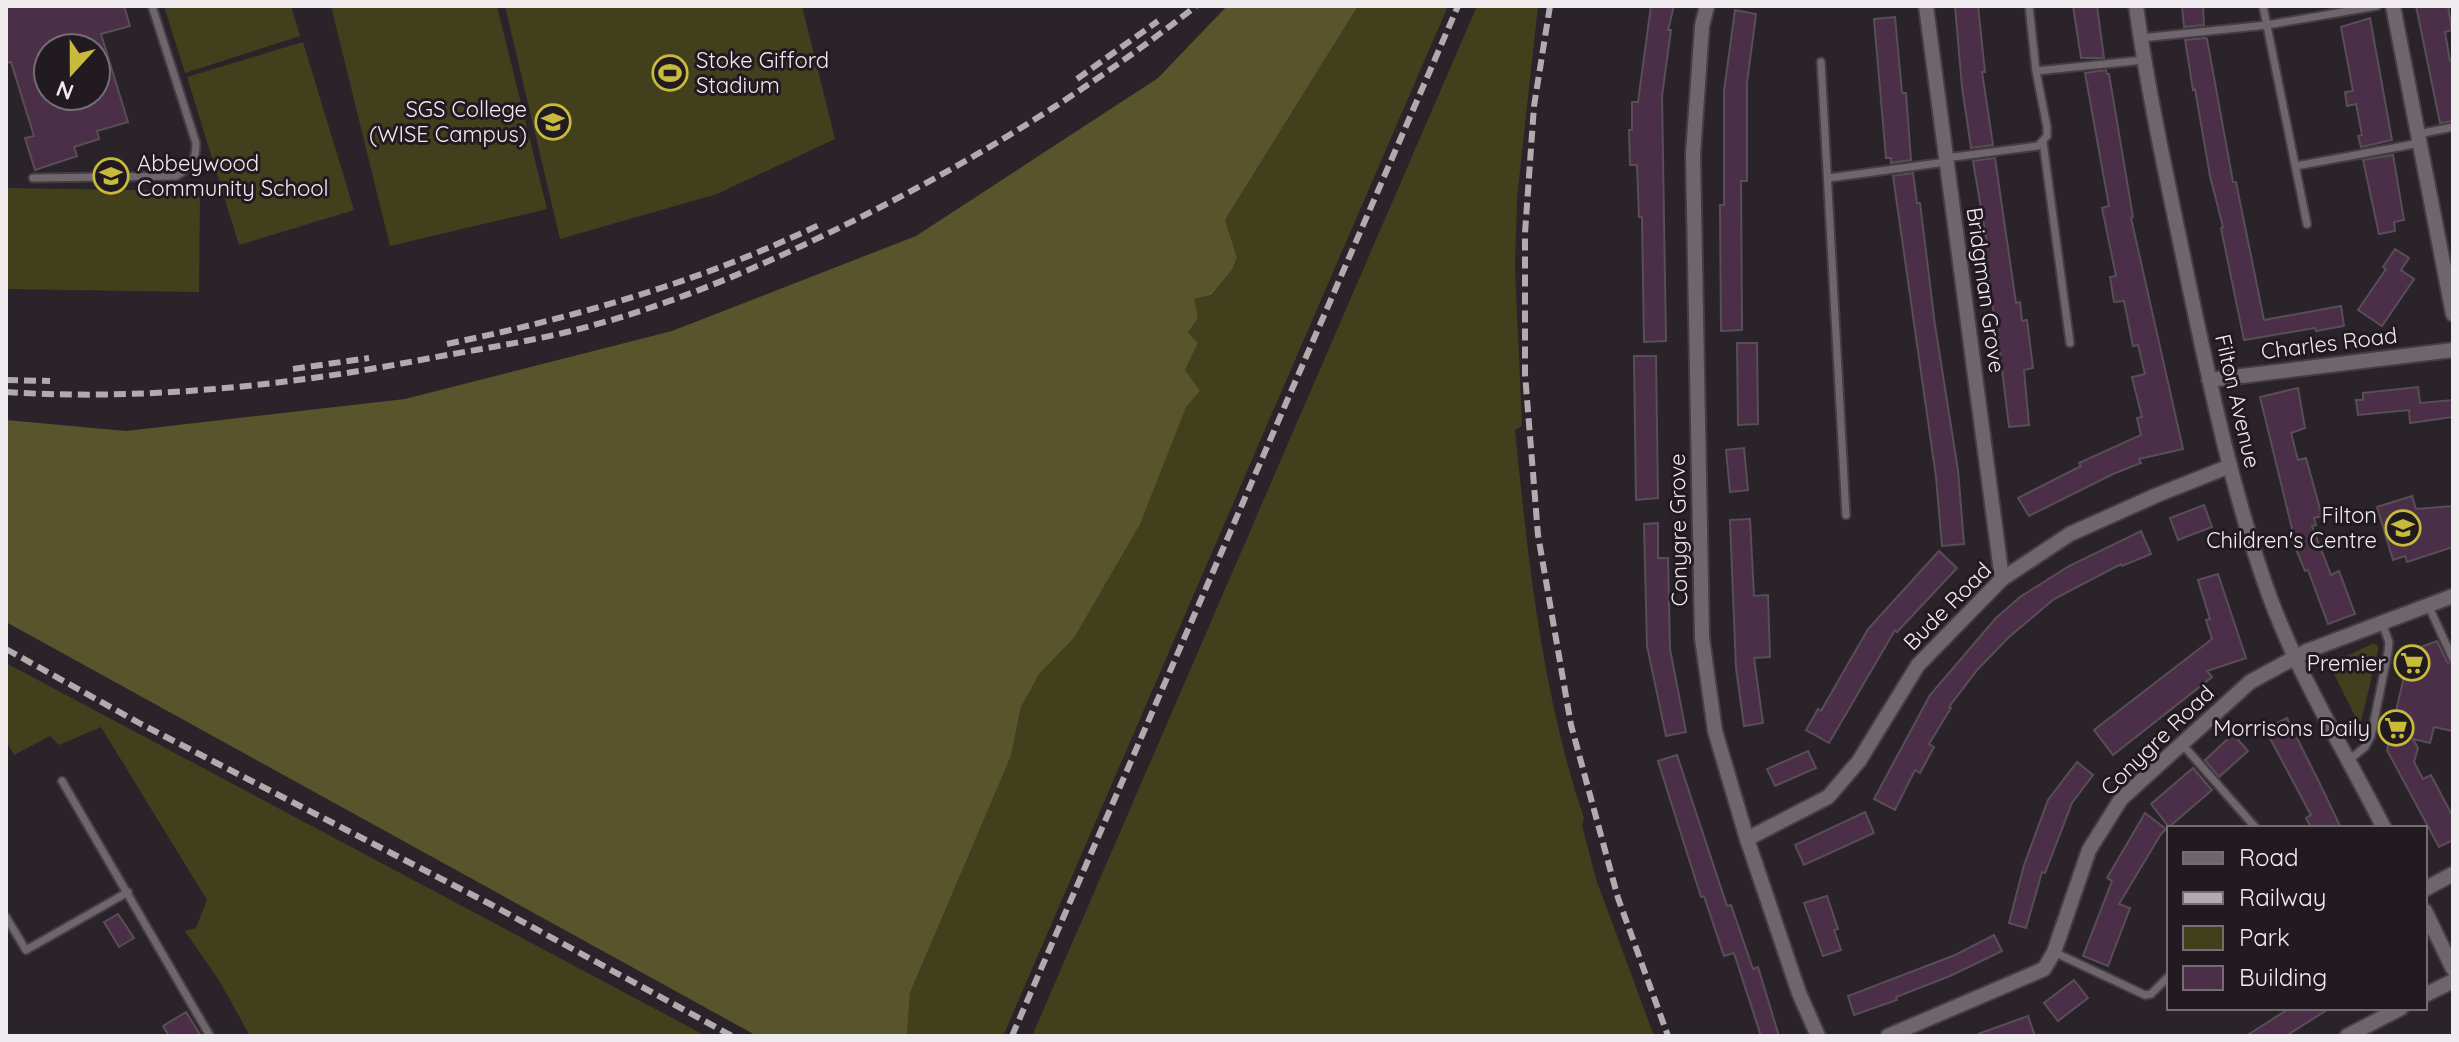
<svg xmlns="http://www.w3.org/2000/svg" width="2459" height="1042" viewBox="0 0 2459 1042" font-family="Quicksand,sans-serif">
	<rect width="100%" height="100%" fill="#2b232a"/>
	<g fill="#423f1d">
		<path d="M164,6H291L300,36L185,73Z"/>
		<path d="M331,6H497L547,209L390,246Z"/>
		<path d="M505,6H802L835,139L717,194L560,239Z"/>
		<path d="M1358,6H1448L1003,1036H907L910,993L1011,756L1021,707L1038,674L1074,638L1186,407L1199,391L1185,370L1198,343L1188,332L1194,299L1213,295L1232,270L1237,259L1225,220Z"/>
		<path d="M1477,6H1538L1517,198L1515,268L1522,426L1515,430C1528,560 1542,694 1584,818L1582,825L1596,879L1654,1036H1032Z"/>
		<path d="M303,42L354,210L239,245L187,77Z"/>
		<path d="M6,188L200,191L199,292L6,289Z"/>
		<path d="M2374,643L2378,646V650L2360,726L2333,672L2338,660Z"/>
		<path d="M6,663L706,1036H250L220,982L185,931L196,928L207,900L101,727L59,745L50,736L14,755L6,741Z"/>
	</g>
	<path fill="#58542b" d="M1227,6H1358L1225,220L1237,258L1232,270L1212,295L1194,299L1198,318L1188,332L1198,343L1185,370L1200,391L1186,407L1140,524L1074,638L1039,674L1021,707L1011,756L910,993L907,1036H757L6,622V420L126,431L405,399L672,331L916,236L1158,78Z"/>
	<g fill="#4b2e48" stroke="#574e56" stroke-width="2" fill-rule="evenodd">
		<path d="M6,6H124L130,26L101,34L128,122L97,131L99,139L74,147L77,156L35,170L25,138L34,136L11,62L6,63ZM48,48H96V96H48Z"/>
		<path d="M1651,6H1674L1668,30H1671L1662,96L1666,341L1644,342L1642,217H1639L1637,165H1630L1629,130H1632V102H1638Z"/>
		<path d="M1955,6H1978L1985,72H1982L1993,145L1971,148L1962,87Z"/>
		<path d="M2073,6H2097L2104,58H2081Z"/>
		<path d="M2182,6H2203L2204,25L2184,27Z"/>
		<path d="M2416,6H2448L2452,30L2445,32L2450,61L2453,60V121L2440,123Z"/>
		<path d="M1735,10L1756,14L1747,83V181H1741L1742,330L1721,331L1720,205H1724V91Z"/>
		<path d="M1895,17L1902,93H1906L1911,160L1891,163V158H1886L1874,19Z"/>
		<path d="M2370,18L2392,140L2361,147L2358,136L2362,135L2356,104L2347,106L2345,92L2353,91L2341,27Z"/>
		<path d="M2205,38L2207,39L2233,182H2236L2264,320L2341,306L2344,326L2316,331L2315,328L2244,340L2221,228L2223,227L2210,176L2195,89L2193,90L2185,40Z"/>
		<path d="M2106,70L2107,74H2109L2133,217L2131,218L2183,449L2139,459L2141,463L2113,474L2029,516L2018,498L2081,466L2079,463L2141,435L2137,418L2142,417L2132,377L2145,374L2138,345L2133,346L2124,301L2114,302L2110,277L2116,276L2102,208L2109,206L2085,73Z"/>
		<path d="M2393,155L2404,220L2394,222L2395,231L2379,234L2363,160Z"/>
		<path d="M1995,158L2016,303L2020,302L2022,321L2027,320L2033,368L2024,370L2029,425L2009,427L2000,353L1982,239L1986,238L1973,161Z"/>
		<path d="M1913,173L1917,203H1920L1935,325L1958,470L1964,544L1942,546L1936,477L1893,176Z"/>
		<path d="M2395,249L2409,258L2401,270L2414,279L2382,326L2358,310L2386,269L2383,267Z"/>
		<path d="M1737,343H1757L1758,424L1738,425Z"/>
		<path d="M1634,356H1656L1658,498L1636,500Z"/>
		<path d="M2418,387L2420,403L2453,400V417L2410,423L2409,410L2358,415L2356,400H2363V393Z"/>
		<path d="M2298,388L2305,428L2291,433L2298,460L2306,458L2322,516L2314,518L2316,525L2312,526L2331,575L2339,571L2355,614L2328,624L2308,570L2305,571L2293,542L2295,541L2260,397Z"/>
		<path d="M1744,448L1748,490L1730,492L1726,450Z"/>
		<path d="M2412,496L2416,509L2453,506V547L2407,562L2405,556L2393,560L2377,507Z"/>
		<path d="M2204,505L2212,527L2178,540L2170,518Z"/>
		<path d="M1750,519L1754,596L1768,595L1770,657L1754,658L1763,723L1744,726L1736,668L1730,520Z"/>
		<path d="M1658,523V558H1668L1670,649L1686,732L1666,736L1647,646L1644,524Z"/>
		<path d="M2141,531L2151,554L2122,566L2121,564L2054,599L2009,637L1978,669L1949,707L1951,708L1929,744L1934,747L1920,773L1915,770L1895,810L1874,799L1930,695L1996,618L2020,597L2069,566Z"/>
		<path d="M1939,551L1957,568L1897,632L1895,630L1829,743L1806,730L1818,709L1821,711L1868,629Z"/>
		<path d="M2218,574L2246,658L2207,671L2212,677L2113,755L2094,730L2212,639L2206,620L2210,619L2198,580Z"/>
		<path d="M2437,641L2447,662L2453,665V731L2434,727L2430,743L2413,739L2418,748L2414,762L2423,779L2431,775L2453,817V840L2439,847L2387,750L2410,651Z"/>
		<path d="M2287,718L2320,784L2341,828H2311L2306,818L2311,815L2265,729Z"/>
		<path d="M2233,734L2248,751L2219,777L2205,760Z"/>
		<path d="M1808,751L1816,768L1775,786L1767,769Z"/>
		<path d="M1677,755L1727,906L1731,905L1753,969L1758,967L1779,1036H1761L1734,953L1724,956L1704,896L1701,897L1658,761Z"/>
		<path d="M2077,762L2093,775L2072,803L2045,873L2042,872L2026,928L2009,923L2024,865L2048,800Z"/>
		<path d="M2193,768L2212,790L2169,827L2151,804Z"/>
		<path d="M1865,812L1874,833L1804,865L1795,845Z"/>
		<path d="M2145,813L2166,829L2161,834L2119,904L2130,908L2108,966L2083,956L2112,881L2107,878Z"/>
		<path d="M1827,896L1838,929L1834,930L1841,950L1823,956L1804,903Z"/>
		<path d="M118,914L134,938L119,947L104,922Z"/>
		<path d="M1994,935L2002,951L1950,976L1896,997L1897,1000L1854,1015L1848,996L1955,955Z"/>
		<path d="M2074,980L2088,998L2058,1021L2044,1003Z"/>
		<path d="M2290,1008H2330L2286,1036H2246Z"/>
		<path d="M186,1012L201,1036H169L163,1026Z"/>
		<path d="M2028,1016L2035,1036H1978V1034Z"/>
	</g>
	<g fill="none" stroke-linecap="round" stroke-linejoin="round">
		<defs>
			<g id="lane">
				<path d="M2263,6L2307,224"/>
				<path d="M2141,38L2267,25L2377,6"/>
				<path d="M1821,62L1846,515"/>
				<path d="M2036,71L2144,60"/>
				<path d="M2418,134L2453,127"/>
				<path d="M2043,142L2070,343"/>
				<path d="M1946,158L2038,146L2047,136V127L2036,71L2029,6"/>
				<path d="M2296,166L2420,143"/>
				<path d="M33,178L176,176C192,167 196,160 196,143L152,6"/>
				<path d="M1829,178L1946,162"/>
				<path d="M2428,605L2453,659"/>
				<path d="M2182,744L2256,828"/>
				<path d="M2349,760L2365,747L2371,736L2388,652L2389,642L2382,623"/>
				<path d="M62,781L210,1036"/>
				<path d="M6,917L26,950L128,892"/>
				<path d="M2054,952L2145,995L2151,994L2169,976"/>
			</g>
			<g id="street">
				<path d="M1707,6L1702,26L1693,154L1702,638L1715,731L1747,839L1799,993L1818,1036"/>
				<path d="M1926,6L2002,579"/>
				<path d="M2136,6C2149,100 2170,192 2189,285C2211,389 2233,495 2269,595C2299,677 2345,751 2384,828"/>
				<path d="M2393,6L2453,314"/>
				<path d="M2209,380L2453,350"/>
				<path d="M1747,839L1828,797L1859,761L1918,665L2002,579L2070,534L2157,495L2230,466"/>
				<path d="M2425,889L2453,874"/>
				<path d="M2425,911L2453,969"/>
				<path d="M2425,995L2453,981"/>
				<path d="M1888,1036L2044,969L2054,952L2089,850L2121,799L2250,682L2307,651L2453,596"/>
				<path d="M2347,1036L2401,1008"/>
			</g>
		</defs>
		<use href="#lane" stroke="#443e43" stroke-width="11"/>
		<use href="#street" stroke="#443e43" stroke-width="18"/>
		<use href="#lane" stroke="#6f666d" stroke-width="7"/>
		<use href="#street" stroke="#6f666d" stroke-width="14"/>
		<g stroke="#b1abb0" stroke-width="6" stroke-dasharray="12 6" stroke-linecap="butt">
			<path d="M1550,6L1534,106L1525,233V374L1538,535L1571,725L1618,898L1668,1036"/>
			<path d="M1077,79L1158,21"/>
			<path d="M447,344C577,317 703,281 823,223"/>
			<path d="M293,369L369,358"/>
			<path d="M6,380L50,381"/>
			<path d="M6,392C137,401 286,386 415,361C466,351 517,344 567,332C670,307 770,263 865,215C982,156 1093,87 1196,6"/>
			<path d="M6,649L141,724L492,905L732,1036"/>
			<path d="M1012,1036L1458,6"/>
		</g>
	</g>
	<defs>
		<symbol id="stadium-ring" viewBox="-11 -11 22 22"><circle r="9.5" fill="#211a20" stroke="#c8bb3b" stroke-width="1.5"/><path d="M0-5a6.5 5 0 1 0 0 10a6.5 5 0 1 0 0-10ZM-3.5-1.8h7v3.6h-7Z" fill="#c8bb3b"/></symbol>
		<symbol id="university-ring" viewBox="-11 -11 22 22"><circle r="9.5" fill="#211a20" stroke="#c8bb3b" stroke-width="1.5"/><path d="M0-5L7-2L0 1L-7-2ZM-4 1L0 2.5L4 1V4Q0 6-4 4Z" fill="#c8bb3b"/></symbol>
		<symbol id="school-ring" viewBox="-11 -11 22 22"><circle r="9.5" fill="#211a20" stroke="#c8bb3b" stroke-width="1.5"/><path d="M0-5L7-2L0 1L-7-2ZM-4 1L0 2.5L4 1V4Q0 6-4 4Z" fill="#c8bb3b"/></symbol>
		<symbol id="supermarket-ring" viewBox="-11 -11 22 22"><circle r="9.5" fill="#211a20" stroke="#c8bb3b" stroke-width="1.5"/><path d="M-6-5.5h2.5l.6 2H6L4.5 2H-2.5L-4.4-4H-6ZM-1.5 3.2a1.3 1.3 0 1 0 .1 0ZM3 3.2a1.3 1.3 0 1 0 .1 0Z" fill="#c8bb3b"/></symbol>
	</defs>
	<g fill-rule="evenodd">
		<use href="#stadium-ring" x="650" y="53" width="40" height="40"/>
		<use href="#university-ring" x="533" y="102" width="40" height="40"/>
		<use href="#school-ring" x="91" y="156" width="40" height="40"/>
		<use href="#school-ring" x="2383" y="508" width="40" height="40"/>
		<use href="#supermarket-ring" x="2392" y="643" width="40" height="40"/>
		<use href="#supermarket-ring" x="2376" y="708" width="40" height="40"/>
	</g>
	<g text-anchor="middle" dominant-baseline="central" stroke-width="6" stroke-linejoin="round" paint-order="stroke">
		<g font-size="22" fill="#f0ebef" stroke="#211a20" text-anchor="end">
			<text x="696" y="60" text-anchor="start">Stoke Gifford<tspan x="696" dy="25">Stadium</tspan></text>
			<text x="527" y="109">SGS College<tspan x="527" dy="25">(WISE Campus)</tspan></text>
			<text x="137" y="163" text-anchor="start">Abbeywood<tspan x="137" dy="25">Community School</tspan></text>
			<text x="2377" y="515">Filton<tspan x="2377" dy="25">Children's Centre</tspan></text>
			<text x="2386" y="663">Premier</text>
			<text x="2370" y="728">Morrisons Daily</text>
		</g>
		<g font-size="22" fill="#f0ebef" stroke="#211a20">
			<text transform="translate(1986 290) rotate(82)">Bridgman Grove</text>
			<text transform="translate(2329 343) rotate(-7)">Charles Road</text>
			<text transform="translate(2238 401) rotate(77)">Filton Avenue</text>
			<text transform="translate(1678 530) rotate(-91)">Conygre Grove</text>
			<text transform="translate(1947 606) rotate(-45)">Bude Road</text>
			<text transform="translate(2157 740) rotate(-44)">Conygre Road</text>
		</g>
	</g>
	<rect width="2459" height="1042" fill="none" stroke="#f0ebef" stroke-width="16"/>
	<rect x="2167" y="826" width="260" height="184" fill="#211a20" stroke="#746e73" stroke-width="2"/>
	<rect x="2183" y="852" width="40" height="12" fill="#6f666d" stroke="#746e73" stroke-width="2"/>
	<text x="2239" y="866" font-size="24" fill="#f0ebef">Road</text>
	<rect x="2183" y="892" width="40" height="12" fill="#b1abb0" stroke="#746e73" stroke-width="2"/>
	<text x="2239" y="906" font-size="24" fill="#f0ebef">Railway</text>
	<rect x="2183" y="926" width="40" height="24" fill="#423f1d" stroke="#746e73" stroke-width="2"/>
	<text x="2239" y="946" font-size="24" fill="#f0ebef">Park</text>
	<rect x="2183" y="966" width="40" height="24" fill="#4b2e48" stroke="#746e73" stroke-width="2"/>
	<text x="2239" y="986" font-size="24" fill="#f0ebef">Building</text>
	<g transform="translate(72 72) rotate(201)"><circle r="38" fill="#211a20" stroke="#746e73" stroke-width="2"/>
	<path d="M0-6L14 30L0 20L-14 30Z" fill="#c8bb3b"/>
	<text y="-12" font-size="22" font-weight="bold" text-anchor="middle" fill="#f0ebef">N</text>
	</g>
</svg>
